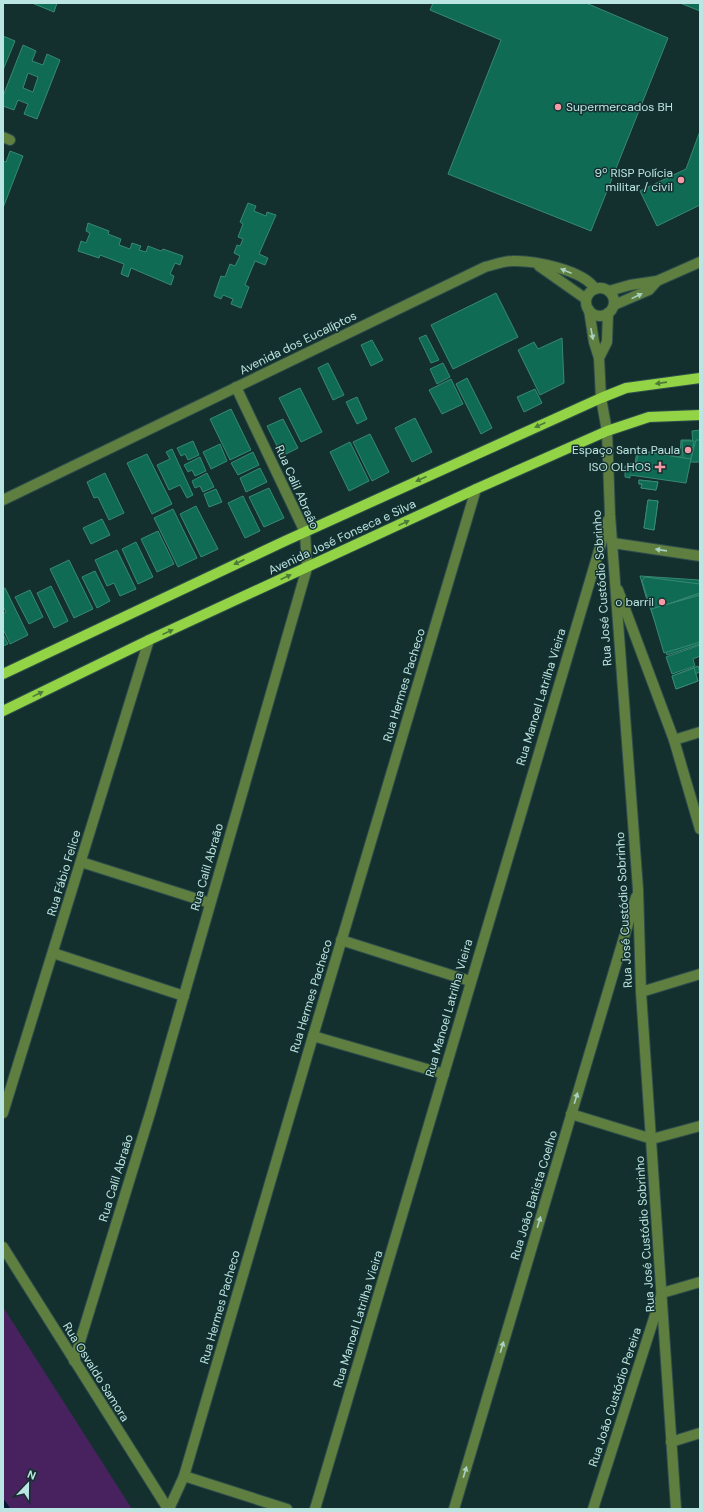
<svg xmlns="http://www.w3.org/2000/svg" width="703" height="1512" viewBox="0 0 703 1512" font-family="'DM Sans',sans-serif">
	<rect width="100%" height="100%" fill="#13302f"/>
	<path fill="#47225e" d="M3,1307L132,1509H3Z"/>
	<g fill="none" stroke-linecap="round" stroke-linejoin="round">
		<path stroke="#001833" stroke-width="4.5" d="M3,1502L8,1509"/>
	</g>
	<g fill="#106b55" stroke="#378971" fill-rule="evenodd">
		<path d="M32,3H57L54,12Z"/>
		<path d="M433,3H586L668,38L591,231L448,174L501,40L430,10Z"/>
		<path d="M680,3H700V11Z"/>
		<path d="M3,36L15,41L3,70Z"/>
		<path d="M23,45L36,51L32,61L43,65L47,54L60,60L37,119L24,114L28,104L18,100L14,110L3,106V96ZM28,73L38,77L33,92L23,88Z"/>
		<path d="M700,131V205L657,226L640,191L686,169Z"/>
		<path d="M10,151L23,156L3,208V161L6,162Z"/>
		<path d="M248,203L256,206L254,211L266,216L267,212L276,215L259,254L268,258L265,265L255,261L245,285L249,287L241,308L231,304L233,299L223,295L221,299L214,296L221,276L225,277L230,264L235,266L240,256L234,253L237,245L240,246L243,239L238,237L243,224L240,222Z"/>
		<path d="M88,223L109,231L108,234L121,239L119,245L130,249L132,243L141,246L139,250L146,252L148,246L161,251L163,249L183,256L180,265L175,263L170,274L174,276L171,285L131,268L128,277L121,274L124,264L100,255L99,258L78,251L81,241L86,243L90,233L86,231Z"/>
		<path d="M496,293L518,337L453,369L431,325Z"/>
		<path d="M426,335L439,360L431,363L419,338Z"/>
		<path d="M562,338L564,383L540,395L518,350L534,342L538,349Z"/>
		<path d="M372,340L383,360L371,366L361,345Z"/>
		<path d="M328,363L344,395L333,400L318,368Z"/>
		<path d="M443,363L450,377L437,384L430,369Z"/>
		<path d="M467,378L492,428L481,434L456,384Z"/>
		<path d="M451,379L463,404L442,414L429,390Z"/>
		<path d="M300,388L322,432L301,442L279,398Z"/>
		<path d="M535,389L542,403L524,412L517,397Z"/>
		<path d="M357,397L367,419L357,424L346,402Z"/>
		<path d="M231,409L251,450L230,460L210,419Z"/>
		<path d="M415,418L432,452L412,462L395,428Z"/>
		<path d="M283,419L298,448L282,456L267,426Z"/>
		<path d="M700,430V461L694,462L692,431Z"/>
		<path d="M370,434L389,472L372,481L353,442Z"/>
		<path d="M681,440H691L685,481L627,474L628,464H635L637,450L680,457Z"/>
		<path d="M696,440H700V462H690Z"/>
		<path d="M193,441L199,455L188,460L185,454L181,456L177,448Z"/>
		<path d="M682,441H694L691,459L683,458Z"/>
		<path d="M350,442L369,481L349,491L330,452Z"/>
		<path d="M220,444L227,461L211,469L203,452Z"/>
		<path d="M172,449L193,495L187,498L180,485L169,490L157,465L170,459L166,452Z"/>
		<path d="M639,451L691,459L686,483L630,475V478L625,477V466L631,467V463L636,464Z"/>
		<path d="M253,452L259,465L238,475L231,463Z"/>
		<path d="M147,454L172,504L152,514L127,463Z"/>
		<path d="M200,457L206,471L195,476L192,470L188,472L184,465Z"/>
		<path d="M260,468L267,482L246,492L240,478Z"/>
		<path d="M105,473L124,513L109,520L98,497L94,498L87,482Z"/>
		<path d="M207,473L214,487L203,492L200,486L195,488L192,481Z"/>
		<path d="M639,480L658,482L656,490L641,488L642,484H639Z"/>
		<path d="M639,480L658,482L656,490L641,488L642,484H639Z"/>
		<path d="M269,488L284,518L264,527L249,497Z"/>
		<path d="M216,489L222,502L209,507L204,494Z"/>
		<path d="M243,496L260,531L245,538L228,503Z"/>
		<path d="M648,500L658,501L654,530L644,528Z"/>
		<path d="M648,500L658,501L654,530L644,528Z"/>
		<path d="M196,506L218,549L201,557L180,514Z"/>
		<path d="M173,509L197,558L178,567L154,518Z"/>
		<path d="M102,519L110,535L91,544L83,528Z"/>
		<path d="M158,531L174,564L157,572L141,539Z"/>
		<path d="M136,542L153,577L138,584L122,549Z"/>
		<path d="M117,550L136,589L120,596L114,583L107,586L95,560Z"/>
		<path d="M69,560L93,609L74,618L50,569Z"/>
		<path d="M95,571L110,601L97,608L82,577Z"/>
		<path d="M640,576L699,580L700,593L649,607Z"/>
		<path d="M645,577L700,584V593L651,610L642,581Z"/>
		<path d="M51,586L68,621L54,628L37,593Z"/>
		<path d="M5,588L28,635L10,644L3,629V614L6,612L3,606V589Z"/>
		<path d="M30,590L43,617L29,624L15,597Z"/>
		<path d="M700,593V644L667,655L651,610Z"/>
		<path d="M700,595V642L664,653L651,609Z"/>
		<path d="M3,634L8,644L3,646Z"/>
		<path d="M700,645V656L693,659L695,666L672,674L666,657Z"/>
		<path d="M698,666L700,672L695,674L698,681L676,689L672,676Z"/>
		<path d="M694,668L698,681L676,689L672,676Z"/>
	</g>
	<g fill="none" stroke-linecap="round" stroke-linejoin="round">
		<defs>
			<g id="minor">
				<path d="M3,137L10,140"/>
				<path d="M539,266L586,299"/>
				<circle cx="600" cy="302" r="14"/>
				<path d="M609,291L630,285L657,281L700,262"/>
				<path d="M614,305L649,290L657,281"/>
				<path d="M589,310L594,342L599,358"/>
				<path d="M608,313L607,342L599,358L601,398L607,431L610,515L638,889L641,992L676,1509"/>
				<path d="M3,500L485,267C494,265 504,261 512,261C533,260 584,270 595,289"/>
				<path d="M613,543L700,556"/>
				<path d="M618,590L674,740L700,829"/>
				<path d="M674,740L700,732"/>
				<path d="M81,862L210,903"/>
				<path d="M341,940L470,981"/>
				<path d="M53,953L184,996"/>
				<path d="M641,992L700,974"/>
				<path d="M313,1036L444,1074"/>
				<path d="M3,1113L149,640"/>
				<path d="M571,1114L652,1139L700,1126"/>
				<path d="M3,1247L168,1509"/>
				<path d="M74,1361L151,1110L307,568L305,532L236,387"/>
				<path d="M671,1442L700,1433"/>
				<path d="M184,1476L287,1509"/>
				<path d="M169,1509L184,1476L313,1036L476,489"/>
				<path d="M315,1509L608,520"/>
				<path d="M454,1509L636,897"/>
				<path d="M593,1509L662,1293L700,1282"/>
			</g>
			<g id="major">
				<path d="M3,674L285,541L601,398L626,388L700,378"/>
				<path d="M3,711L149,640L476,489L607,431L649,417L700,415"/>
			</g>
		</defs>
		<use href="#minor" stroke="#2e4d4c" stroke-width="12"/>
		<use href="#major" stroke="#2e4d4c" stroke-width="12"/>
		<use href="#minor" stroke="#5f7f40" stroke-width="10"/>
		<use href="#major" stroke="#92d445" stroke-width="10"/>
	</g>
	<defs><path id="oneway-solid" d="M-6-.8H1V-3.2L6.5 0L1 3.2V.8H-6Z"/></defs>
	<g fill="#a9d1c2">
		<use href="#oneway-solid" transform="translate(566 271) rotate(-158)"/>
		<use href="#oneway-solid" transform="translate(637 296) rotate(-26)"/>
		<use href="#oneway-solid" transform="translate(592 334) rotate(79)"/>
		<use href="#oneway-solid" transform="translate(661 550) rotate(-172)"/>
		<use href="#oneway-solid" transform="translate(576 1098) rotate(-73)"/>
		<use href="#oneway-solid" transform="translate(539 1222) rotate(-73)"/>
		<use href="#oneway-solid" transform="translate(502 1347) rotate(-73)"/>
		<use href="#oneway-solid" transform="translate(465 1472) rotate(-73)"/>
	</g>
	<g fill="#4c7a39">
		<use href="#oneway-solid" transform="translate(661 383) rotate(172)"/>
		<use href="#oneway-solid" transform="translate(540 425) rotate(156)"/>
		<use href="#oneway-solid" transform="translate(421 479) rotate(156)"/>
		<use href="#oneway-solid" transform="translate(404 523) rotate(-25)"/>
		<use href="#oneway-solid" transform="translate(239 562) rotate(155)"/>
		<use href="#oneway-solid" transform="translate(286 577) rotate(-25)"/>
		<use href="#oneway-solid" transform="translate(168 632) rotate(-25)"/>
		<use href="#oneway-solid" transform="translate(38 694) rotate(-26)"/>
	</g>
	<g fill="#f49aa6" stroke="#13302f" stroke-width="1.5">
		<circle cx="558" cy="107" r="4"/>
		<circle cx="681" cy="180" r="4"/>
		<circle cx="688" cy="450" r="4"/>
		<path d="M658 461h4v4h4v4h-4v4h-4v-4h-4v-4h4z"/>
		<circle cx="662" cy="602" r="4"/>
	</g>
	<g text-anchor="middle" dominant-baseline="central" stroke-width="3" stroke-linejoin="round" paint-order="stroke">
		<g font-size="12" fill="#bbe5e2" stroke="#13302f" text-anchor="end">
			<text x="566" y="107" text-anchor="start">Supermercados BH</text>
			<text x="673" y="173">9º RISP Polícia<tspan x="673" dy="14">militar / civil</tspan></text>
			<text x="680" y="450">Espaço Santa Paula</text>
			<text x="651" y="467">ISO OLHOS</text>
			<text x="654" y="602">o barril</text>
		</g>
		<g font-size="12" fill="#bbe5e2" stroke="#13302f">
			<text transform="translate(298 343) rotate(-26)">Avenida dos Eucalíptos</text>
			<text transform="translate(297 487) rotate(66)">Rua Calil Abraão</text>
			<text transform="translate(342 537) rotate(-25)">Avenida José Fonseca e Silva</text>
			<text transform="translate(602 588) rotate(-94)">Rua José Custódio Sobrinho</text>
			<text transform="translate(404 685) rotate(-73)">Rua Hermes Pacheco</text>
			<text transform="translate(541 697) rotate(-73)">Rua Manoel Latrilha Vieira</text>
			<text transform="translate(207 867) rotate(-74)">Rua Calil Abraão</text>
			<text transform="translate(64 873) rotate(-73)">Rua Fábio Felice</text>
			<text transform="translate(624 910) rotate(-93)">Rua José Custódio Sobrinho</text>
			<text transform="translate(311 996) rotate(-73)">Rua Hermes Pacheco</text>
			<text transform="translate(449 1008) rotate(-74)">Rua Manoel Latrilha Vieira</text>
			<text transform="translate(116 1178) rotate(-73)">Rua Calil Abraão</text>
			<text transform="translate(534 1195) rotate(-73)">Rua João Batista Coelho</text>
			<text transform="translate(645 1234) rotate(-94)">Rua José Custódio Sobrinho</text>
			<text transform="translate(220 1307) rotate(-74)">Rua Hermes Pacheco</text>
			<text transform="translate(358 1319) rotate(-73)">Rua Manoel Latrilha Vieira</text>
			<text transform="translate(96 1372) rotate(58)">Rua Osvaldo Samora</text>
			<text transform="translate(615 1397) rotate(-72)">Rua João Custódio Pereira</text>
		</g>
	</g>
	<rect width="703" height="1512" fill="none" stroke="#bbe5e2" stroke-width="8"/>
	<g transform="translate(28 1484) rotate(22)" stroke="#13302f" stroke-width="3" paint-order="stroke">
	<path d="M0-3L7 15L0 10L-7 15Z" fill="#bbe5e2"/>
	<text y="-6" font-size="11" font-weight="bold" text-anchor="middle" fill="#bbe5e2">N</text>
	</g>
</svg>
